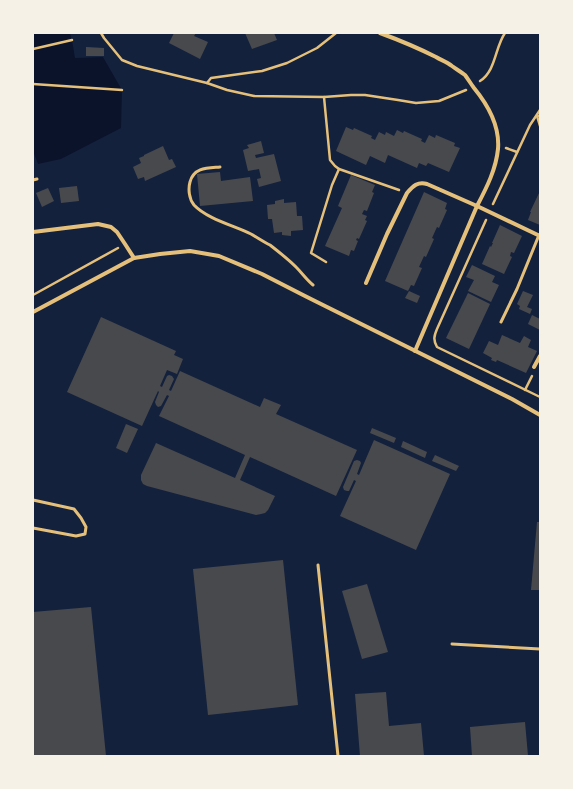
<svg xmlns="http://www.w3.org/2000/svg" width="573" height="789" viewBox="0 0 573 789" font-family="'Fira Sans',sans-serif">
	<rect width="100%" height="100%" fill="#14213d"/>
	<path fill="#0b132b" d="M33,33H70L72,40L75,58L103,57L122,90L121,128L61,159L38,164L33,151Z"/>
	<g fill="#48494c">
		<path d="M174,33H196L194,36L208,42L200,59L169,43Z"/>
		<path d="M245,33H274L277,40L252,49Z"/>
		<path d="M86,47L104,48V56H86Z"/>
		<path d="M346,127L353,130L354,128L372,136L371,138L375,140L379,132L385,135L386,132L394,136L397,130L403,133L404,131L422,139L421,141L425,143L429,135L435,138L436,135L455,143L454,146L460,148L449,172L428,163L426,166L419,163L417,168L388,155L385,163L370,156L366,165L336,151Z"/>
		<path d="M261,141L264,153L255,155L256,158L274,154L281,181L259,187L257,179L261,178L259,169L248,171L243,150L249,148L247,145Z"/>
		<path d="M163,146L169,160L172,159L176,167L145,181L144,177L138,179L133,167L141,163L139,158L144,156V155Z"/>
		<path d="M220,172L221,181L250,177L253,201L200,206L197,174Z"/>
		<path d="M351,175L375,185L372,192L374,193L367,211L364,210L362,214L367,216L365,220L367,221L359,239L357,238L356,240L358,241L354,251L351,250L349,256L325,246L342,208L338,206Z"/>
		<path d="M77,186L79,201L61,203L59,188Z"/>
		<path d="M48,188L54,201L42,207L36,193Z"/>
		<path d="M540,191V225L528,220L531,212H530Z"/>
		<path d="M424,192L447,203L445,209L447,210L439,228L437,227L432,238L434,239L426,257L424,256L419,267L422,268L414,286L411,285L408,291L385,281Z"/>
		<path d="M284,199V203L296,202L297,216H302L303,230L291,231V236L282,235V232L274,233L272,219H268L267,205L275,204V201Z"/>
		<path d="M500,225L522,236L514,253L511,252L510,256L512,257L504,274L482,264L490,246L491,247L493,243H492Z"/>
		<path d="M472,265L495,276L492,282L499,285L491,302L468,291L474,280L466,277Z"/>
		<path d="M409,291L420,296L417,303L405,298Z"/>
		<path d="M523,291L533,295L527,307L532,309L530,314L519,309L520,306L517,304Z"/>
		<path d="M468,293L490,304L469,349L446,338Z"/>
		<path d="M532,315L540,319V330L528,324Z"/>
		<path d="M101,317L176,351L174,355L183,359L177,374L167,370L160,386L162,387L167,376L169,375L172,376L174,379L169,390L171,391L180,371L260,407L264,398L281,405L276,414L357,450L336,496L250,457L240,480L275,496L268,510L265,513L261,514L256,515L147,486L143,484L141,480V475L156,443L235,478L245,455L159,416L169,396L167,395L161,406L158,407L156,405L155,402L159,392L158,391L142,426L67,392Z"/>
		<path d="M502,335L520,343L524,336L531,340L528,347L537,351L526,373L497,360L496,362L491,360L492,358L483,353L489,341L498,345Z"/>
		<path d="M126,424L138,429L127,453L116,448Z"/>
		<path d="M372,428L396,438L394,443L370,433Z"/>
		<path d="M374,440L450,474L416,550L340,516L356,481L354,480L349,491H347L344,490L343,487L354,461L357,460L360,461L361,463L357,474L359,475Z"/>
		<path d="M403,441L427,452L425,458L401,447Z"/>
		<path d="M435,455L459,466L456,471L432,461Z"/>
		<path d="M537,522H540V590H531Z"/>
		<path d="M283,560L298,705L208,715L193,569Z"/>
		<path d="M367,584L388,652L362,659L342,591Z"/>
		<path d="M91,607L106,756H33V612Z"/>
		<path d="M386,692L389,726L421,723L424,756H360L355,694Z"/>
		<path d="M525,722L528,756H472L470,727Z"/>
	</g>
	<g fill="none" stroke-linecap="round" stroke-linejoin="round">
		<g stroke="#e5c07b" stroke-width="2.5">
			<path d="M101,33L104,38L122,60L137,66L207,83L227,90L254,96L324,97L351,95H365L398,100L416,103L439,101L466,90"/>
			<path d="M33,49L72,40"/>
			<path d="M480,81C496,71 495,47 505,33"/>
			<path d="M207,83L211,78L262,71L287,63L317,48L336,33"/>
			<path d="M33,84L122,90"/>
			<path d="M324,97L330,160L335,166L339,169L399,190"/>
			<path d="M540,116H537L540,126"/>
			<path d="M506,148L517,152"/>
			<path d="M493,204L530,125L540,110"/>
			<path d="M486,220L437,329C434,336 433,340 437,347L540,397"/>
			<path d="M326,262L311,253L332,185L339,169"/>
			<path d="M33,295L118,248"/>
			<path d="M525,390L532,376"/>
		</g>
		<g stroke="#e5c07b" stroke-width="3">
			<path d="M220,167C208,168 194,167 190,182C188,189 189,199 194,205C207,219 235,226 251,234C258,238 264,242 270,245C279,252 288,259 296,267C302,273 306,279 313,285"/>
			<path d="M33,180L37,179"/>
			<path d="M501,322L517,289L539,235"/>
			<path d="M33,500L74,509L81,518L86,527L85,534L76,536L33,528"/>
			<path d="M318,565L338,756"/>
			<path d="M452,644L540,649"/>
		</g>
		<g stroke="#e5c07b" stroke-width="4">
			<path d="M380,33C399,40 418,48 436,57C441,60 447,62 452,66C456,69 461,72 465,75C468,79 471,84 474,88C488,105 500,125 498,149C496,169 487,187 477,206L415,351"/>
			<path d="M33,232L98,224L111,227L117,232L125,244L134,258"/>
			<path d="M366,283L387,234L407,193C413,186 418,181 427,184L477,206L540,236"/>
			<path d="M33,312L134,258L160,254L190,251L219,256L262,274L305,296L319,303L512,399L540,415"/>
			<path d="M534,367L540,356"/>
		</g>
	</g>
	<rect width="573" height="789" fill="none" stroke="#f6f1e7" stroke-width="68"/>
</svg>
